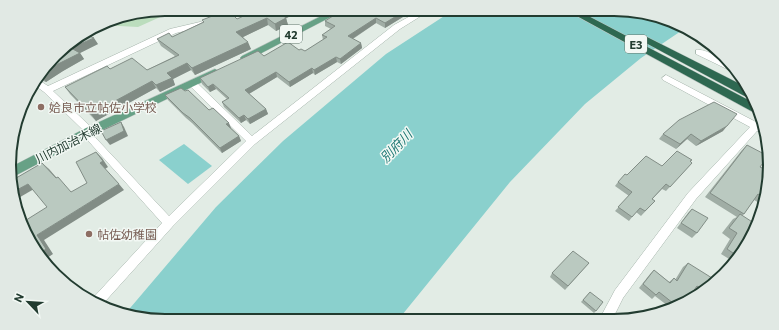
<svg xmlns="http://www.w3.org/2000/svg" width="779" height="330" viewBox="0 0 779 330" font-family="Commissioner,'Noto Sans JP',sans-serif">
	<rect width="100%" height="100%" fill="#e2ece5"/>
	<path fill="#bbddbd" d="M165,9H178L138,27L101,25L115,17Z"/>
	<g fill="#8ad0cd">
		<path d="M455,9H614L664,17L684,29L641,58L585,104L510,182L398,320L165,321L125,314L216,207L283,141L386,54Z"/>
		<path d="M184,144L212,166L188,184L159,160Z"/>
	</g>
	<g fill="none" stroke-linecap="round" stroke-linejoin="round">
		<defs>
			<g id="minor">
				<path d="M235,9H245L205,26L176,33L53,91L93,129L95,131L92,134L169,216L246,141L189,85L188,83L189,81H195L252,136L394,25L423,9H432L400,29L255,144L173,226L102,305L92,299L93,298L162,223L83,135L81,133L83,130L44,92L33,84L37,79L48,86L170,29L200,22Z"/>
				<path d="M696,50C706,48 728,62 734,70H729L696,54Z"/>
				<path d="M666,75L756,122L761,121L763,132L757,131L696,199L623,298L612,320H599L615,290L688,193L750,127L663,80L662,78Z"/>
			</g>
			<g id="primary">
				<path d="M335,9H346L248,60H242L240,58L242,56Z"/>
				<path d="M215,69L220,72L219,74L94,134L11,178V167L86,128Z"/>
			</g>
			<g id="motorway">
				<path d="M564,9H575L756,104L758,112H753Z"/>
				<path d="M647,37L748,88L755,99H750L644,42L642,40Z"/>
			</g>
		</defs>
		<use href="#minor" stroke="#a5b4ab" stroke-width="1"/>
		<use href="#primary" stroke="#c1c8c5" stroke-width="1"/>
		<use href="#motorway" stroke="#c1c8c5" stroke-width="1"/>
		<use href="#minor" fill="#fff" fill-rule="evenodd"/>
		<use href="#primary" fill="#67a186" fill-rule="evenodd"/>
		<use href="#motorway" fill="#2e6851" fill-rule="evenodd"/>
	</g>
	<g fill="#a0ada5">
		<path d="M304,9L286,18L288,25L276,31L268,25L243,37L251,49L195,75L191,70L173,79L175,85L160,92L156,88L96,121L70,94L65,87L110,69L147,70L175,56L161,46L157,39L172,37L203,22L202,20L237,19Z"/>
		<path d="M344,9H411V12L385,28L376,23L353,39L361,43L362,48L341,64L337,62L315,75L313,73L290,87L277,77L249,94L266,109L268,114L250,124L246,120L241,123L224,107L222,102L227,99L216,89L210,92L202,84L200,78L264,56L299,50L305,51L323,40L322,35L331,29L325,26V21Z"/>
		<path d="M98,44L80,53L84,59L63,71L46,82L37,79L62,48Z"/>
		<path d="M720,52L726,59L717,55Z"/>
		<path d="M185,91L231,128L239,136L241,141L222,153L192,123L186,118L168,100L165,95Z"/>
		<path d="M723,131L696,146L687,139L676,149L659,139L663,134Z"/>
		<path d="M747,145L760,167L768,171L763,205L754,200L744,214L742,216L744,252L734,262L721,254L730,239L722,233L733,219L737,217L705,197L742,150Z"/>
		<path d="M692,163L666,191L662,189L652,199L655,201L641,216L636,212L629,221L615,211L629,196L615,186L618,182L627,175L662,166Z"/>
		<path d="M692,209L697,233L692,238L677,228L688,213Z"/>
		<path d="M589,263L565,290L550,277L552,273Z"/>
		<path d="M688,263L705,291L699,295L693,291L685,303L674,309H672L655,296L652,299L639,288L650,274L654,270L669,282L674,278L675,280L683,267Z"/>
		<path d="M590,292L596,311L594,313L581,302Z"/>
	</g>
	<g fill="#828d86">
		<path d="M289,9H304L283,20L286,18L288,25L276,31L275,24L280,13Z"/>
		<path d="M408,9H411V12L385,28V23Z"/>
		<path d="M267,18L268,25L239,39L236,32Z"/>
		<path d="M376,18V23L349,41L348,36Z"/>
		<path d="M94,38L98,44L80,53L84,59L63,71L46,82L41,76L71,48Z"/>
		<path d="M248,42L251,49L195,75L192,68Z"/>
		<path d="M361,43L362,48L341,64L340,59Z"/>
		<path d="M336,57L337,62L315,75L314,70Z"/>
		<path d="M187,63L191,70L173,79L175,85L160,92L156,85L167,73Z"/>
		<path d="M312,68L313,73L290,87L289,82Z"/>
		<path d="M276,72L277,77L247,95L245,90Z"/>
		<path d="M152,81L156,88L96,121L91,114Z"/>
		<path d="M32,84L35,87L28,91L30,87Z"/>
		<path d="M213,84L216,89L210,92L208,87Z"/>
		<path d="M266,109L268,114L250,124L248,119Z"/>
		<path d="M244,115L246,120L241,123L239,118Z"/>
		<path d="M121,122L124,127L128,136L110,145L106,140Z"/>
		<path d="M229,123L231,128L228,129L226,124Z"/>
		<path d="M727,126L723,131L696,146L701,141Z"/>
		<path d="M691,134L687,139L676,149L680,144Z"/>
		<path d="M239,136L241,141L222,153L220,148Z"/>
		<path d="M96,152L102,158L108,167L105,169L100,163Z"/>
		<path d="M42,163L49,169L62,184L56,178Z"/>
		<path d="M28,184L34,189L15,200L13,192Z"/>
		<path d="M119,184L124,190L44,240L53,254L44,260L39,254L37,235Z"/>
	</g>
	<g fill="#bac9c0" stroke="#828d86">
		<path d="M259,9H289L280,13L286,18L275,24L267,18L236,32L248,42L192,68L187,63L167,73L172,78L156,85L152,81L91,114L65,87L107,66L110,69L132,58L147,70L179,55L157,39L169,33L172,37L204,22L202,20L228,10L237,19Z"/>
		<path d="M344,9H408L385,23L376,18L348,36L361,43L340,59L336,57L314,70L312,68L289,82L276,72L245,90L266,109L248,119L244,115L239,118L222,102L229,98L213,84L208,87L200,78L258,51L264,56L288,42L299,50L301,49L305,51L327,37L322,35L335,26L325,21Z"/>
		<path d="M85,34L94,38L71,48L80,53L58,64L41,76L40,75L62,48Z"/>
		<path d="M181,88L185,91L188,90L209,110L213,108L229,123L226,124L239,136L220,148L190,118L183,113L165,95Z"/>
		<path d="M714,102L737,114L727,126L701,141L691,134L680,144L663,134L679,120Z"/>
		<path d="M121,122L124,131L106,140L101,131Z"/>
		<path d="M747,145L768,156L760,167L768,171L764,198L758,194L744,214L710,193Z"/>
		<path d="M677,151L692,160L690,161L692,163L670,187L666,184L652,199L655,201L645,211L640,208L632,217L618,207L632,192L618,182L625,174L627,175L646,156L662,166Z"/>
		<path d="M96,152L103,161L100,163L119,184L37,235L46,249L39,254L30,243L23,222L47,207L28,184L13,192L10,186L11,180V181L42,163L56,178L58,177L71,192L87,183L76,162Z"/>
		<path d="M692,209L708,218L697,233L681,223Z"/>
		<path d="M740,214L757,225L744,252L739,257L727,249L737,233L729,228Z"/>
		<path d="M573,251L589,263L568,286L552,273Z"/>
		<path d="M688,263L712,278L705,291L697,286L685,303L678,307L659,292L656,295L643,284L654,270L670,283L674,278L677,281Z"/>
		<path d="M590,292L603,302L596,311L583,300Z"/>
	</g>
	<g fill="#8d6e63" stroke="#f2f8f4" stroke-width="1.5">
		<circle cx="41" cy="107" r="4"/>
		<circle cx="89" cy="234" r="4"/>
	</g>
	<g text-anchor="middle" dominant-baseline="central" stroke-width="3" stroke-linejoin="round" paint-order="stroke">
		<g fill="#f2f8f4" stroke="#60746b" stroke-width="1">
			<rect x="280" y="25" width="22" height="18" rx="3"/>
			<rect x="625" y="35" width="22" height="18" rx="3"/>
		</g>
		<g font-size="11" font-weight="bold" fill="#223c30">
			<text x="291" y="34">42</text>
			<text x="636" y="44">E3</text>
		</g>
		<g font-size="12" fill="#785e54" stroke="#f2f8f4" text-anchor="start">
			<text x="49" y="107">姶良市立帖佐小学校</text>
			<text x="97" y="234">帖佐幼稚園</text>
		</g>
		<g font-size="12" fill="#223c30" stroke="#f2f8f4">
			<text transform="translate(68 143) rotate(-27)">川内加治木線</text>
		</g>
		<g font-size="13" font-style="italic" fill="#1d7874" stroke="#f2f8f4">
			<text transform="translate(396 146) rotate(-46)">別府川</text>
		</g>
	</g>
	<path d="M0 0H779V330H0ZM165 16H614A149 149 0 0 1 763 165V165A149 149 0 0 1 614 314H165A149 149 0 0 1 16 165V165A149 149 0 0 1 165 16Z" fill="#e1e9e4" fill-rule="evenodd"/>
	<path fill="none" stroke="#223c30" stroke-width="2" d="M165 16H614A149 149 0 0 1 763 165V165A149 149 0 0 1 614 314H165A149 149 0 0 1 16 165V165A149 149 0 0 1 165 16Z"/>
	<g transform="translate(28 302) rotate(295)" stroke="#f2f8f4" stroke-width="3" paint-order="stroke">
	<path d="M0-3L7 15L0 10L-7 15Z" fill="#223c30"/>
	<text y="-6" font-size="11" font-weight="bold" text-anchor="middle" fill="#223c30">N</text>
	</g>
</svg>
